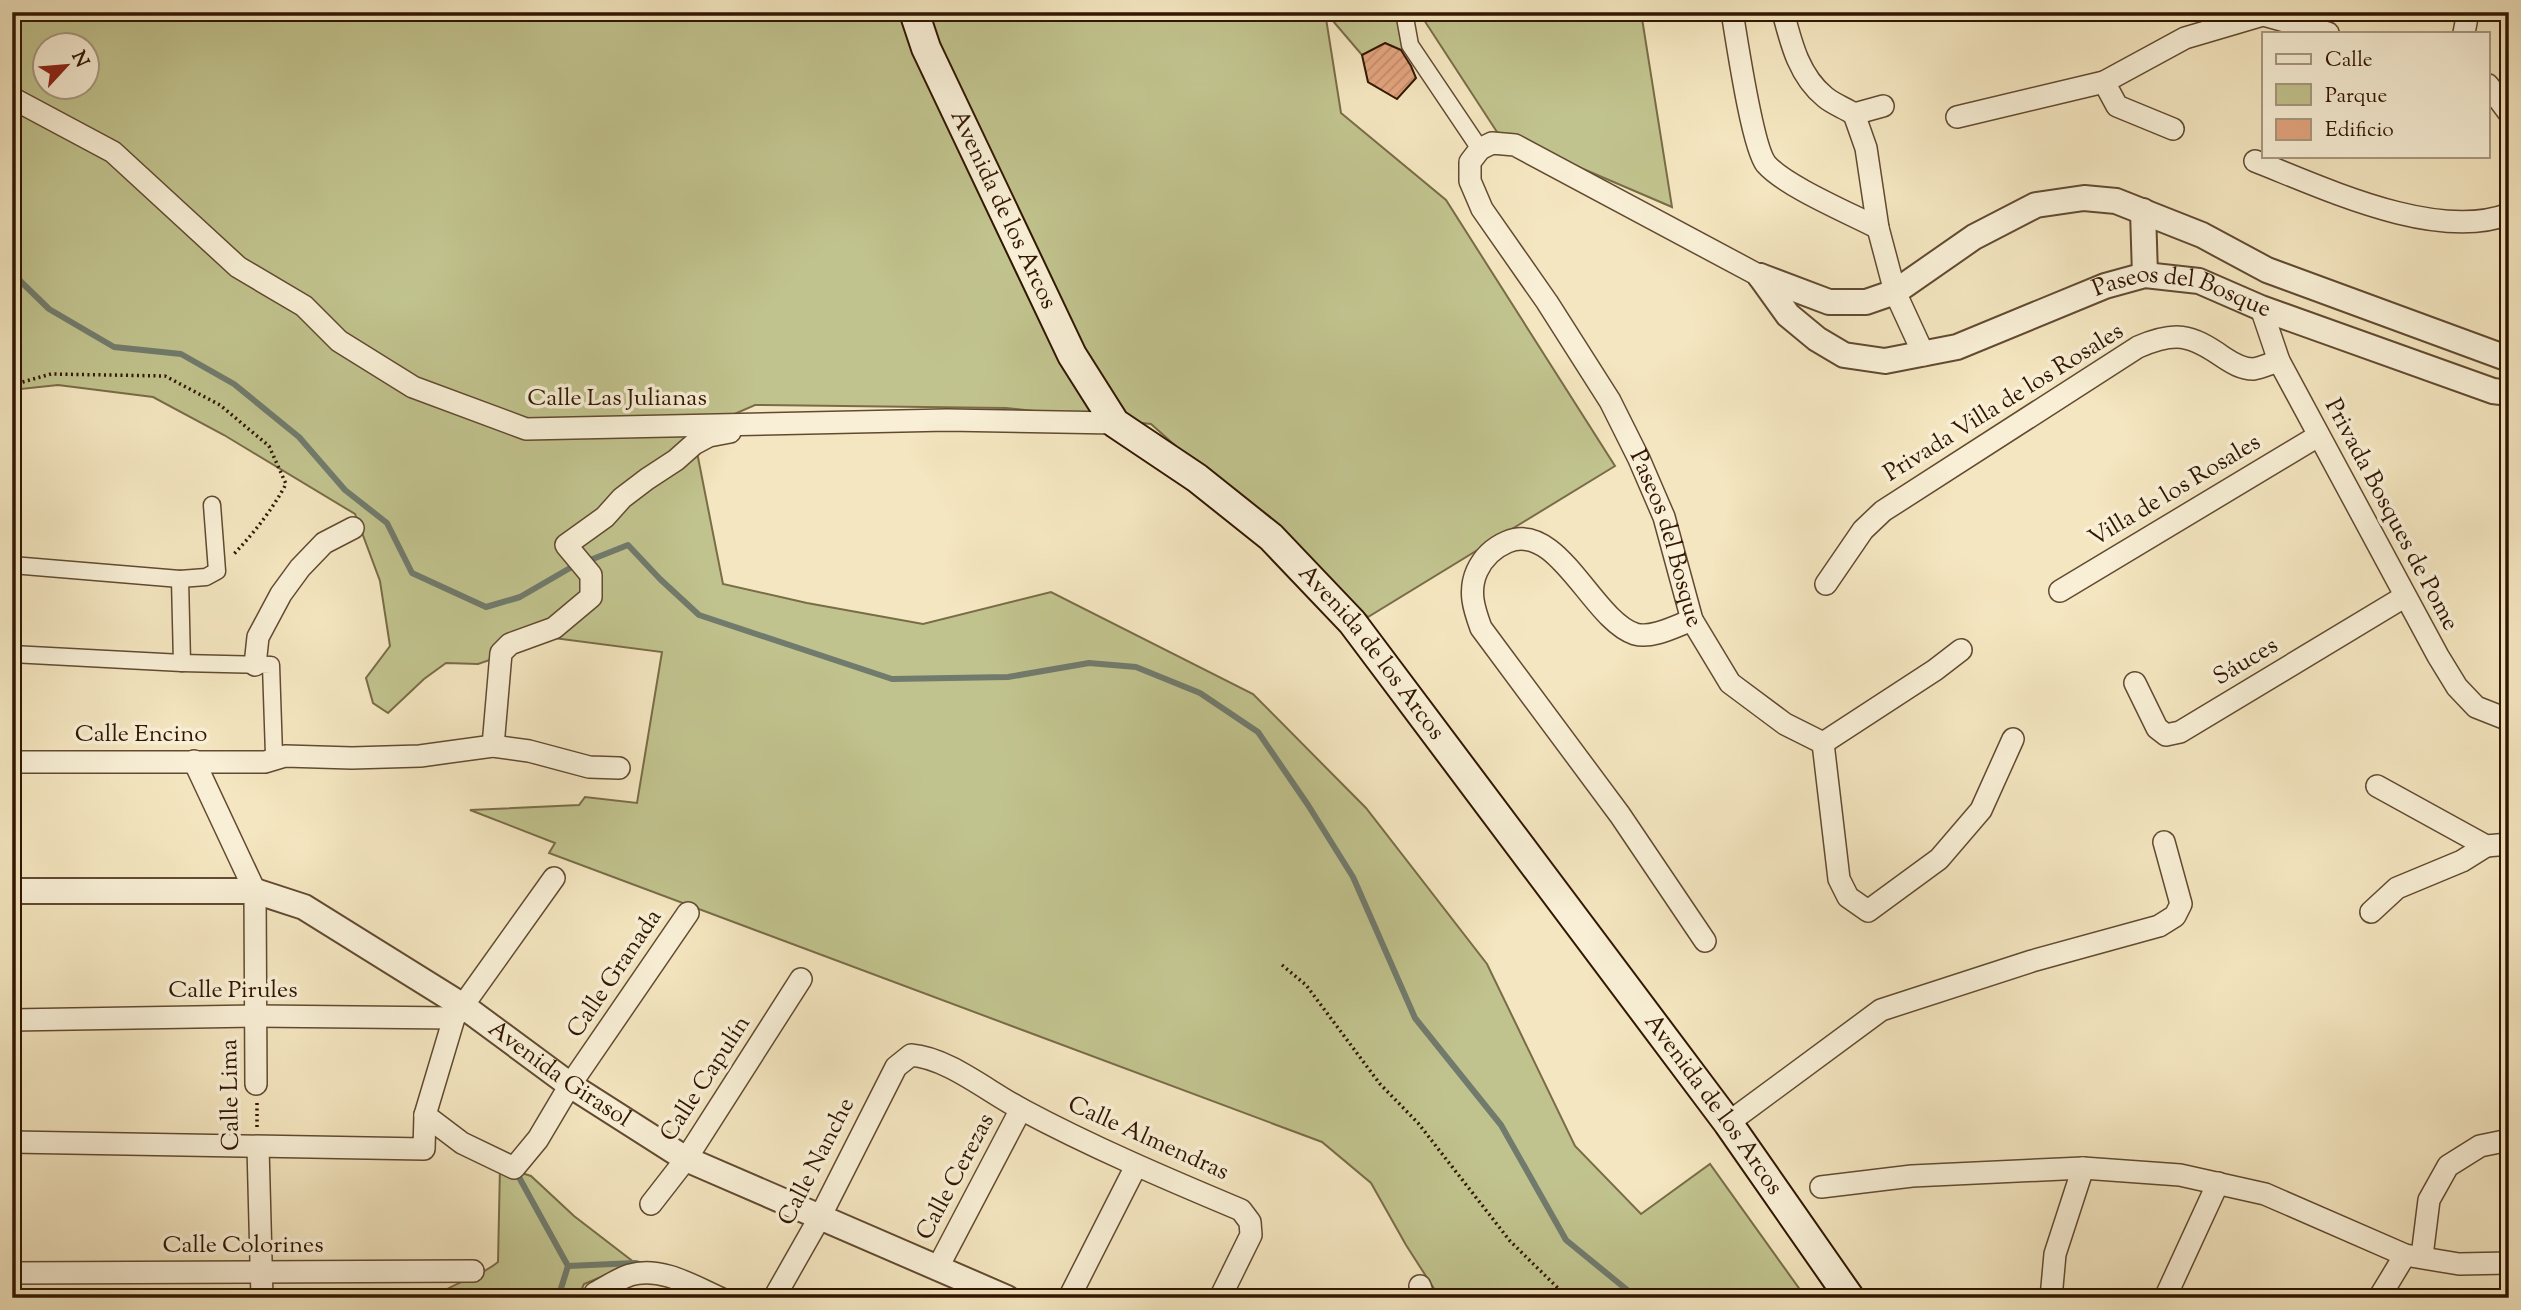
<svg xmlns="http://www.w3.org/2000/svg" width="2521" height="1310" viewBox="0 0 2521 1310" font-family="'Sorts Mill Goudy',serif">
	<defs>
		<pattern id="building-hatch" width="6" height="6" patternUnits="userSpaceOnUse" patternTransform="scale(1.75)"><rect width="6" height="6" fill="#e2a47e"/><path d="M-1 1l2-2M0 6l6-6M5 7l2-2" fill="none" stroke="#c28c6b"/></pattern>
	</defs>
	<rect width="100%" height="100%" fill="#f4e6c0"/>
	<filter id="stains"><feTurbulence type="fractalNoise" baseFrequency=".00286" numOctaves="4"/><feColorMatrix values="0 0 0 0 .2 0 0 0 0 .09 0 0 0 0 .02 0 0 0 .5 -.17"/></filter>
	<radialGradient id="worn" r=".72"><stop offset=".6" stop-color="#630" stop-opacity="0"/><stop offset="1" stop-color="#630" stop-opacity=".3"/></radialGradient>
	<g fill="#c1c38e" stroke="#796c47" stroke-width="2" fill-rule="evenodd">
		<path d="M12,12H1325L1341,113L1446,200L1615,466L1368,617L1151,424L1006,408L755,405L693,432L723,584L807,603L923,624L1051,592L1253,694L1366,808L1487,964L1575,1146L1641,1214L1710,1164L1806,1298H1440L1406,1245L1371,1183L1322,1142L549,853L555,843L470,810L579,805L585,797L637,803L662,652L554,638L478,664L446,663L424,679L388,713L373,703L366,678L390,646L380,581L355,514L224,435L153,397L58,385L12,390ZM46,46H88V88H46Z"/>
		<path d="M1332,12H1402L1406,52L1385,43L1362,55L1333,21Z"/>
		<path d="M1423,12H1641L1672,207L1497,132L1424,20Z"/>
		<path d="M500,1166L531,1176L574,1216L635,1263L584,1284L578,1298H439V1294C458,1281 480,1277 498,1262Z"/>
	</g>
	<g fill="none" stroke-linecap="round" stroke-linejoin="round">
		<g stroke="#717b6d" stroke-width="6">
			<path d="M12,273L49,309L114,347L181,354L234,384L299,437L345,490L387,523L412,573L486,607L520,597L570,568L628,545L660,579L699,615L892,679L1008,677L1089,663L1136,667L1200,693L1258,732L1308,805L1353,877L1415,1018L1501,1125L1566,1240L1637,1298"/>
			<path d="M515,1170L568,1266L558,1298"/>
			<path d="M568,1266L635,1263L643,1265"/>
			<path d="M723,1292L738,1298"/>
		</g>
	</g>
	<path fill="url(#building-hatch)" stroke="#311600" stroke-width="2" d="M1385,43L1401,50L1411,66L1416,78L1397,99L1368,82L1362,55Z"/>
	<g fill="none" stroke-linecap="round" stroke-linejoin="round">
		<defs>
			<g id="pedestrian">
				<path d="M1404,12L1410,45L1480,149"/>
				<path d="M12,565L180,579L206,577L217,571L212,505"/>
				<path d="M180,579L182,663"/>
				<path d="M12,654L182,663L271,665L274,755L270,759"/>
			</g>
			<g id="minor">
				<path d="M1732,12C1737,41 1752,146 1766,164C1785,186 1849,213 1878,228"/>
				<path d="M1783,12C1791,43 1799,76 1825,97C1833,104 1845,108 1854,114L1883,106"/>
				<path d="M2464,33L2468,12"/>
				<path d="M2104,82L2117,106L2173,129"/>
				<path d="M2488,85L2509,113"/>
				<path d="M12,98L113,152L238,267L304,306L339,341L413,387L526,429L947,420L1115,423"/>
				<path d="M1854,114L1866,148L1878,228L1895,292L1924,355"/>
				<path d="M1957,117L2104,82L2185,38L2263,15L2328,33"/>
				<path d="M2255,161C2324,188 2436,242 2509,214"/>
				<path id="s1" d="M1760,276L1515,145L1492,143L1480,149L1470,162V181L1482,209L1547,302L1610,401L1639,459L1664,517L1692,620L1730,683L1785,724L1823,743"/>
				<path d="M2261,308L2279,361L2438,656L2457,687L2476,707L2509,720"/>
				<path d="M1826,584L1863,530L1883,511L2138,347C2175,331 2190,334 2223,357C2232,363 2242,369 2253,369C2261,368 2271,363 2279,361"/>
				<path d="M2060,591L2318,436"/>
				<path d="M1692,620C1676,626 1652,639 1635,634C1592,620 1558,520 1507,542C1493,548 1483,558 1477,571C1468,591 1474,609 1481,628L1620,815L1705,941"/>
				<path d="M255,665L258,637L281,594L300,568L324,543L353,528"/>
				<path d="M2135,683L2157,728L2166,735L2180,732L2404,597"/>
				<path d="M1823,743L1839,879L1848,897L1868,911L1939,859L1981,810L2013,739"/>
				<path d="M1823,743L1935,670L1961,650"/>
				<path d="M493,746L501,653L510,644L554,628L591,597V575L566,545L605,517L622,498L647,479L676,460L694,444L709,436L730,432"/>
				<path d="M194,761L255,891L256,1084"/>
				<path d="M12,762H265L285,756L352,758L420,756L493,746L529,751L589,767L619,768"/>
				<path d="M2377,786L2486,846L2509,844"/>
				<path d="M2371,912L2397,888L2462,861L2486,846"/>
				<path d="M12,1020L256,1016L454,1018"/>
				<path d="M425,1115L462,1143L514,1168L538,1139L570,1085L688,913"/>
				<path d="M1728,1123L1881,1010L2032,961L2159,926L2175,916L2181,904L2164,842"/>
				<path d="M12,1142L424,1149L425,1115L454,1018L554,878"/>
				<path d="M258,1147L262,1298"/>
				<path d="M1821,1187L1912,1176L2083,1168L2180,1175L2265,1194L2405,1255L2459,1264L2509,1263"/>
				<path d="M651,1204L686,1159L801,979"/>
				<path d="M2422,1256L2429,1200L2448,1166L2480,1146L2509,1140"/>
				<path d="M937,1269L1021,1109"/>
				<path d="M12,1273L473,1271"/>
				<path d="M1420,1286L1424,1298"/>
				<path d="M593,1298L595,1293C606,1287 618,1279 630,1275C661,1266 693,1286 720,1298"/>
				<path d="M774,1298L820,1217L896,1067L911,1055C948,1058 987,1091 1021,1109C1092,1147 1167,1179 1241,1210L1250,1222L1251,1235L1220,1298"/>
				<path d="M1069,1298L1136,1166"/>
				<path d="M2051,1298L2055,1254L2083,1168"/>
				<path d="M2165,1298L2218,1183"/>
				<path d="M2379,1298L2405,1255"/>
			</g>
			<g id="tertiary">
				<path d="M2143,211L2145,275"/>
				<path id="s2" d="M1760,276L1788,315L1817,339L1844,355L1885,361L1957,347L2105,286L2145,275L2199,281L2261,308L2493,391L2509,393"/>
				<path d="M1760,276L1829,302H1866L1895,292L1974,237L2036,205L2084,198L2116,201L2202,235L2267,270L2509,359"/>
				<path id="s3" d="M12,891H255L304,907L463,1006L570,1085L686,1159L1007,1298"/>
			</g>
			<g id="secondary">
				<path id="s4" d="M914,12L926,48L1072,355L1115,423L1197,478L1271,537L1352,622L1728,1123L1850,1298"/>
			</g>
		</defs>
		<use href="#pedestrian" stroke="#624a30" stroke-width="19"/>
		<use href="#minor" stroke="#624a30" stroke-width="24"/>
		<use href="#tertiary" stroke="#624a30" stroke-width="28"/>
		<use href="#secondary" stroke="#311600" stroke-width="32"/>
		<g stroke="#311600" stroke-width="3.5" stroke-dasharray="2 3.5" stroke-linecap="butt">
			<path d="M12,385L51,374L165,376L220,405L269,446L286,484C272,510 254,533 233,555"/>
			<path d="M1282,965L1306,985L1380,1084L1418,1123L1510,1241L1568,1298"/>
			<path d="M257,1103V1127"/>
		</g>
		<use href="#pedestrian" stroke="#f8efd6" stroke-width="16"/>
		<use href="#minor" stroke="#f8efd6" stroke-width="21"/>
		<use href="#tertiary" stroke="#f8efd6" stroke-width="24"/>
		<use href="#secondary" stroke="#f8efd6" stroke-width="28"/>
	</g>
	<g text-anchor="middle" dominant-baseline="central" stroke-width="7" stroke-linejoin="round" paint-order="stroke">
		<g font-size="24" fill="#311600" stroke="#f8efd6">
			<text stroke="none"><textPath href="#s4" startOffset="217">Avenida de los Arcos</textPath></text>
			<text stroke="none"><textPath href="#s2" startOffset="472">Paseos del Bosque</textPath></text>
			<text x="617" y="399">Calle Las Julianas</text>
			<text transform="translate(2004 403) rotate(-32)">Privada Villa de los Rosales</text>
			<text transform="translate(2175 491) rotate(-31)">Villa de los Rosales</text>
			<text transform="translate(2391 515) rotate(62)">Privada Bosques de Pome</text>
			<text stroke="none"><textPath href="#s1" startOffset="760">Paseos del Bosque</textPath></text>
			<text stroke="none"><textPath href="#s4" startOffset="805">Avenida de los Arcos</textPath></text>
			<text transform="translate(2246 662) rotate(-31)">Sáuces</text>
			<text x="141" y="735">Calle Encino</text>
			<text transform="translate(615 974) rotate(-56)">Calle Granada</text>
			<text x="233" y="991">Calle Pirules</text>
			<text stroke="none"><textPath href="#s3" startOffset="600">Avenida Girasol</textPath></text>
			<text transform="translate(706 1079) rotate(-57)">Calle Capulín</text>
			<text transform="translate(231 1095) rotate(-91)">Calle Lima</text>
			<text stroke="none"><textPath href="#s4" startOffset="1372">Avenida de los Arcos</textPath></text>
			<text transform="translate(1148 1139) rotate(24)">Calle Almendras</text>
			<text transform="translate(817 1162) rotate(-63)">Calle Nanche</text>
			<text transform="translate(956 1177) rotate(-62)">Calle Cerezas</text>
			<text x="243" y="1246">Calle Colorines</text>
		</g>
	</g>
	<rect width="2521" height="1310" fill="none" stroke="#f4e6c0" stroke-width="42"/>
	<rect x="14" y="14" width="2493" height="1282" fill="none" stroke="#311600" stroke-width="3.5"/>
	<rect x="21" y="21" width="2479" height="1268" fill="none" stroke="#311600" stroke-width="2"/>
	<rect x="2262" y="32" width="228" height="126" fill="#f8efd6" stroke="#a89880" stroke-width="2"/>
	<rect x="2276" y="54" width="35" height="10" fill="#f8efd6" stroke="#a89880" stroke-width="2"/>
	<text x="2325" y="66" font-size="21" fill="#311600">Calle</text>
	<rect x="2276" y="84" width="35" height="21" fill="#c1c38e" stroke="#a89880" stroke-width="2"/>
	<text x="2325" y="102" font-size="21" fill="#311600">Parque</text>
	<rect x="2276" y="119" width="35" height="21" fill="#e2a47e" stroke="#a89880" stroke-width="2"/>
	<text x="2325" y="136" font-size="21" fill="#311600">Edificio</text>
	<g transform="translate(66 66) rotate(64)"><circle r="33" fill="#f8efd6" stroke="#a89880" stroke-width="2"/>
	<path d="M0-5L12 26L0 18L-12 26Z" fill="#8f2418"/>
	<text y="-10" font-size="19" font-weight="bold" text-anchor="middle" fill="#311600">N</text>
	</g>
	<rect width="100%" height="100%" filter="url(#stains)"/>
	<rect width="100%" height="100%" fill="url(#worn)"/>
</svg>
